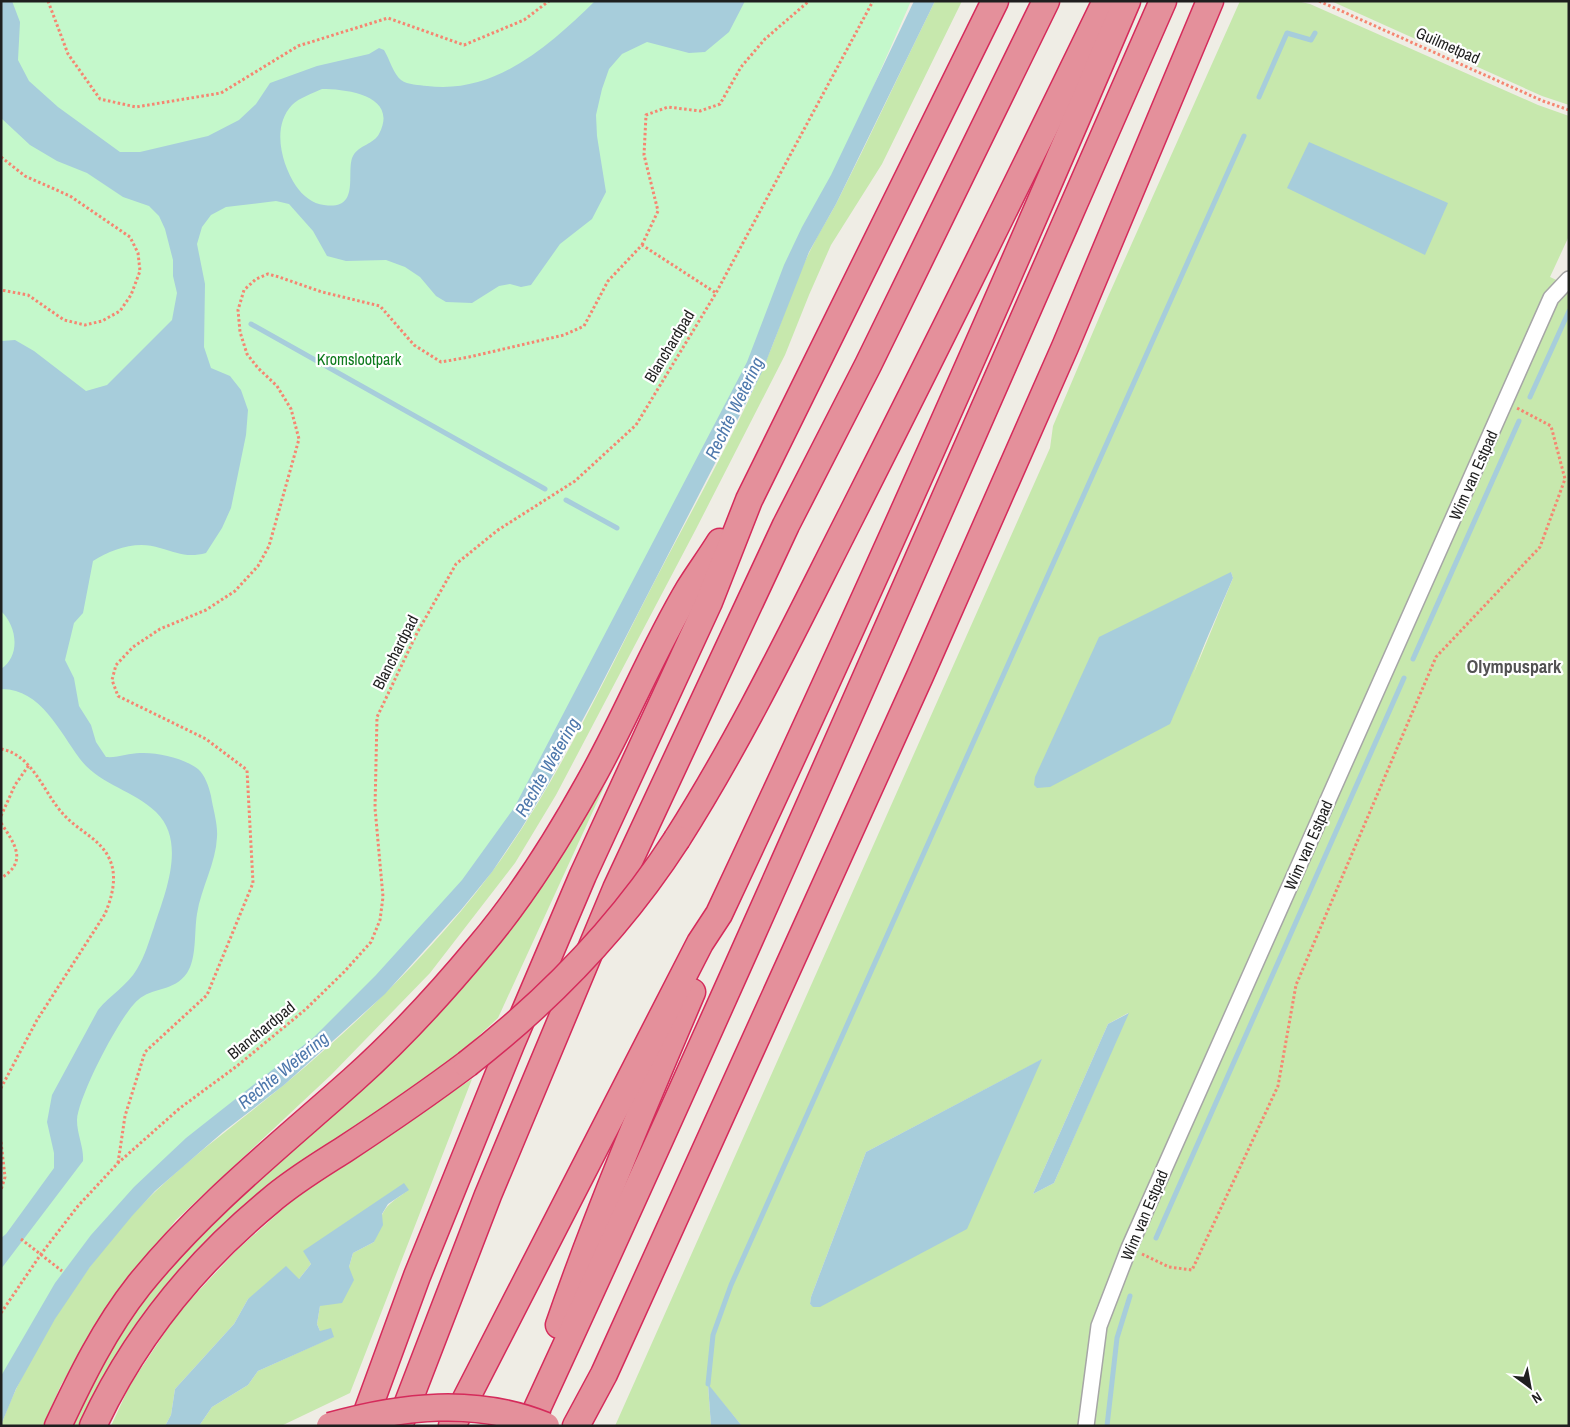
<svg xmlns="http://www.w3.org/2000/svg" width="1570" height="1427" viewBox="0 0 1570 1427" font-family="'Archivo Narrow',sans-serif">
	<rect width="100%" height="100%" fill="#efede5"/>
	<g fill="#c7e8ad" fill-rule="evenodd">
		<path d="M935,1H962L882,164L831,245L809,295L785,355L696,529L556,795L515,863L430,973L331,1075L176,1220L113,1299L61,1385L43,1426H1C28,1349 98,1244 158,1189C198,1151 243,1119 285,1084C360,1021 432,952 491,873C553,790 597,694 644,602C683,525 728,449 762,370C780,331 791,288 811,249C818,234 828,219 836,204C870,137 902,68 935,1Z"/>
		<path d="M1240,1H1297L1310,4L1538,105L1569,116V236L1550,277L1569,286V1426H742L708,1385L711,1426H615L1050,448L1053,426L1107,299ZM1231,572L1233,578L1193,675ZM1128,1013L1054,1183L1033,1194L1108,1024ZM1041,1060L810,1305L811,1297L866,1152Z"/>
		<path d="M1331,1H1569V105L1542,96Z"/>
		<path d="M605,785L498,1018L448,1064L258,1201L86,1426H71L93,1375L144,1297L208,1225L415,1040L501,940Z"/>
		<path d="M472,1079L350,1393L281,1426H199L212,1407L248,1385L258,1371L333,1337L320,1331L317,1324L320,1306L349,1267L353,1253L374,1242C383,1210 380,1209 409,1190L304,1251L311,1264L299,1279L248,1299L234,1324L175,1389L171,1415L165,1426H111L130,1385L178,1313L236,1251L302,1192Z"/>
	</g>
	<path fill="#c4f8cb" d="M1,1H911L703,474L505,841L403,966L145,1186L55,1297L1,1407Z"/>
	<g fill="#a7cddb" fill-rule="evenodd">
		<path d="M1,1H12L20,22L18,60L29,81L58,107L120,152H140L208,136L239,120L256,104L270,83L317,66L369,54L379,48L384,50C389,58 394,75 401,80C408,85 419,85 427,86C495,95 550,45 595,1H745L729,32L705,52L689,53L647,42L622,54L609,69L602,89L596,115L597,136L606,192L592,219L560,244L531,285L521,287L510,284L499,286L472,303L446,302L436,296L420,277L405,267L386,260L346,261L327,256L313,231L289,204L276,201L226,207L211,215L202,227L197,244L205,284L204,347L211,368L230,376L241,390L248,410L246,435L231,508L222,528L206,553C188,558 177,553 160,548C137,540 112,549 93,561L83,613L74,623L65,660L74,678L79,706L91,725L96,742L106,757C118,758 129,753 140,753C158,752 183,758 198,769C205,775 209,787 211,796C213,809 218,824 217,837C216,863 201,888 197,914C194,932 197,958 187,973C174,992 152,987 138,1000C120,1015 78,1097 77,1120C77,1135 84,1147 83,1161L1,1269V1238L6,1234L54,1168V1153L47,1122L52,1095L98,1010C110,995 128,985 137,969C145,956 149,941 154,927C165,893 187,842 156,812C133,790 100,785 80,759C60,732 40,688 1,689V669C21,656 17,626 1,611V341L15,340L34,351L86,391L107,385L172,320L177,293L173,276V260L165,229L159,216L149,206L123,197L87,173L57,161L30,145L1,118ZM322,89C348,89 399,96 379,134C374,144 359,145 353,156C345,171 362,211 324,205C313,204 302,195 296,186C282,165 271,127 292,105C299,98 313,93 322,89Z"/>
		<path d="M914,1H935L836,204L809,252L762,372L596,695L546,788L521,829L492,872L461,910L385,994L284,1085L223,1132L155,1191L132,1216L90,1267L55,1319L16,1389L1,1425V1376L55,1283L91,1235L134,1187L186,1138L314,1037L376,975L462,880L514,808L747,362L784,265L802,227L831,175Z"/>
		<path d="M1309,142L1448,203L1425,255L1287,188Z"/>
		<path d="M1231,572L1233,578L1170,724L1050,787L1037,788L1034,785L1035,777L1099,637Z"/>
		<path d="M1129,1013L1054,1183L1033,1194L1108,1024Z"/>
		<path d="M1042,1059L967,1229L820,1307H813L810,1304L811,1297L866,1152Z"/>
		<path d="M404,1183L409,1190L388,1204L382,1214L383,1225L374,1242L353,1253L349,1267L354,1280L342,1303L320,1306L317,1324L320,1331L331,1328L334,1337L258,1371L248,1385L212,1407L199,1426H165L171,1415L175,1389L234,1324L248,1299L286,1266L299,1279L311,1264L303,1251Z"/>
		<path d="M708,1384L742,1426H711Z"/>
	</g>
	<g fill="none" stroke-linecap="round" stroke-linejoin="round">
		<g stroke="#a7cddb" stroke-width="5">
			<path d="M1259,97L1287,33L1311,40L1315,33"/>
			<path d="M251,324L545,489"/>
			<path d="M1530,397L1569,311"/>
			<path d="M566,500L617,528"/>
			<path d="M1413,659L1519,421"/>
			<path d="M1156,1238L1404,678"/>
			<path d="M708,1384L713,1335L731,1285L1244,136"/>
			<path d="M1107,1426L1117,1338L1130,1296"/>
		</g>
		<defs>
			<path id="street" d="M1086,1426L1099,1326L1129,1248L1551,298L1569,279"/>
			<g id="highway">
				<path d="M677,839C743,735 796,624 852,514C938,344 1023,173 1106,1"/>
				<path d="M559,1325C598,1212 645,1102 692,992"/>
				<path d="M58,1426C81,1377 105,1328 139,1285C201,1208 279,1146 353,1080C399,1039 441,993 480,946C520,899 559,837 589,783C625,720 652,651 689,589C699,573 710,558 720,542"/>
				<path d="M93,1426C134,1338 196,1262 270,1201C293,1181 320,1165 345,1149C386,1122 427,1094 467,1064"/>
				<path d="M362,1426L417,1276L511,1044L583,875L709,602L749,500L995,1"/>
				<path d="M399,1426L488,1195L616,889L786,525L868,365L1046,1"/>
				<path d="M452,1426L700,943L719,914C861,612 996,308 1127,1"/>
				<path d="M529,1426C747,954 954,477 1163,1"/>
				<path d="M576,1426L604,1374L920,676L1065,347L1210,1"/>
			</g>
		</defs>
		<use href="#street" stroke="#a6a6a6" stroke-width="18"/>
		<use href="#highway" stroke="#d52b5b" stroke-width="29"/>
		<g stroke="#f58671" stroke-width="3" stroke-dasharray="2.5 2.5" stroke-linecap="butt">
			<path d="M48,1L68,54L100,99L136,107L221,93L298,46L388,18L464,45L524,20L549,1"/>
			<path d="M1319,1L1543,101L1569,110"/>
			<path d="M1,157L25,176L70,196L130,237L138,253L140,271L131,295L120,311L102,321L85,325L64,320L28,295L1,290"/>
			<path d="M642,245L658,211L644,155L646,115L668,107L700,111L720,104L741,67L765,39L809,1"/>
			<path d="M1,749C34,755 44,795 65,816C79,831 100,839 109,858C118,876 112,897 105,914L37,1020L1,1088"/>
			<path d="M1,816L15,785L29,765"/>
			<path d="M1,823C15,844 28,862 1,878"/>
			<path d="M1,1142L5,1177L1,1190"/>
			<path d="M118,1163L125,1116L145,1052L207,995L253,883L247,770L206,739L118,696L112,680L116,665L133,647L160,629L206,610L235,591L258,566L269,546L299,439L291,409L277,386L258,368L247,354L240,332L238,310L244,290L256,279L268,274L279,277L322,292L380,306L414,345L441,362L469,357L564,335L584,326L608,281L642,245L716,293"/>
			<path d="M21,1239L62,1271"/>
			<path d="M1142,1254L1169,1267L1192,1270L1278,1086L1296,985L1436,657L1540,547L1565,479L1551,426L1517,408"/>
			<path d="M1,1313L41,1254L78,1206L118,1163L180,1108L237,1066L306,1009L344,972L371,942L380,920L383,897L375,808L377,717L417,633L456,564L498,530L575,481L636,425L716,293L873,1"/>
		</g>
		<use href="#street" stroke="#fff" stroke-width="15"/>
		<use href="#highway" stroke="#e4909b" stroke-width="26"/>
		<defs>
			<g id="highway-bridge">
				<path d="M467,1064C548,1001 621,926 677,839"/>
				<path d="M330,1426C401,1406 476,1397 546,1426"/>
			</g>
		</defs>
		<use href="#highway-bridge" stroke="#d52b5b" stroke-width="29" stroke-linecap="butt"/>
		<use href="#highway-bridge" stroke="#e4909b" stroke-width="26"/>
	</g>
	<g text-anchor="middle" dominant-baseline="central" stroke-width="4.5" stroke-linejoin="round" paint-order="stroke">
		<g font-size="16" fill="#1f1f1f" stroke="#fff">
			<text transform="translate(1448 45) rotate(24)">Guilmetpad</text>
			<text transform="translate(669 346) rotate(-59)">Blanchardpad</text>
			<text transform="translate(1473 475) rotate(-66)">Wim van Estpad</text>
			<text transform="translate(395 652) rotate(-63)">Blanchardpad</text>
			<text transform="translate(1308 845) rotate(-66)">Wim van Estpad</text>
			<text transform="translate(261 1030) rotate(-39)">Blanchardpad</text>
			<text transform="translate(1144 1215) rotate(-67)">Wim van Estpad</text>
		</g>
		<g font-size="16" fill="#0f7b1e" stroke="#fff">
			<text x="359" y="359">Kromslootpark</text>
		</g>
		<g font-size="18" font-style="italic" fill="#4e78ac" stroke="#fff">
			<text transform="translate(734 408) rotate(-64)">Rechte Wetering</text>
			<text transform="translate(547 767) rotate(-60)">Rechte Wetering</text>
			<text transform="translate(283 1070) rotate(-39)">Rechte Wetering</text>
		</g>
		<g font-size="18" font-weight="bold" fill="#525252" stroke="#fff">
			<text x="1514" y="666">Olympuspark</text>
		</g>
	</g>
	<rect width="1570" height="1427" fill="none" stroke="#1f1f1f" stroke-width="5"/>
	<g transform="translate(1530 1387) rotate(148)" stroke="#ffffff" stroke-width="4" paint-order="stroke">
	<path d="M0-4L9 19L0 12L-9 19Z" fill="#1f1f1f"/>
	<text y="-8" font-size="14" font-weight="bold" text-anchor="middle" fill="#1f1f1f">N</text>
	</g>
</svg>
